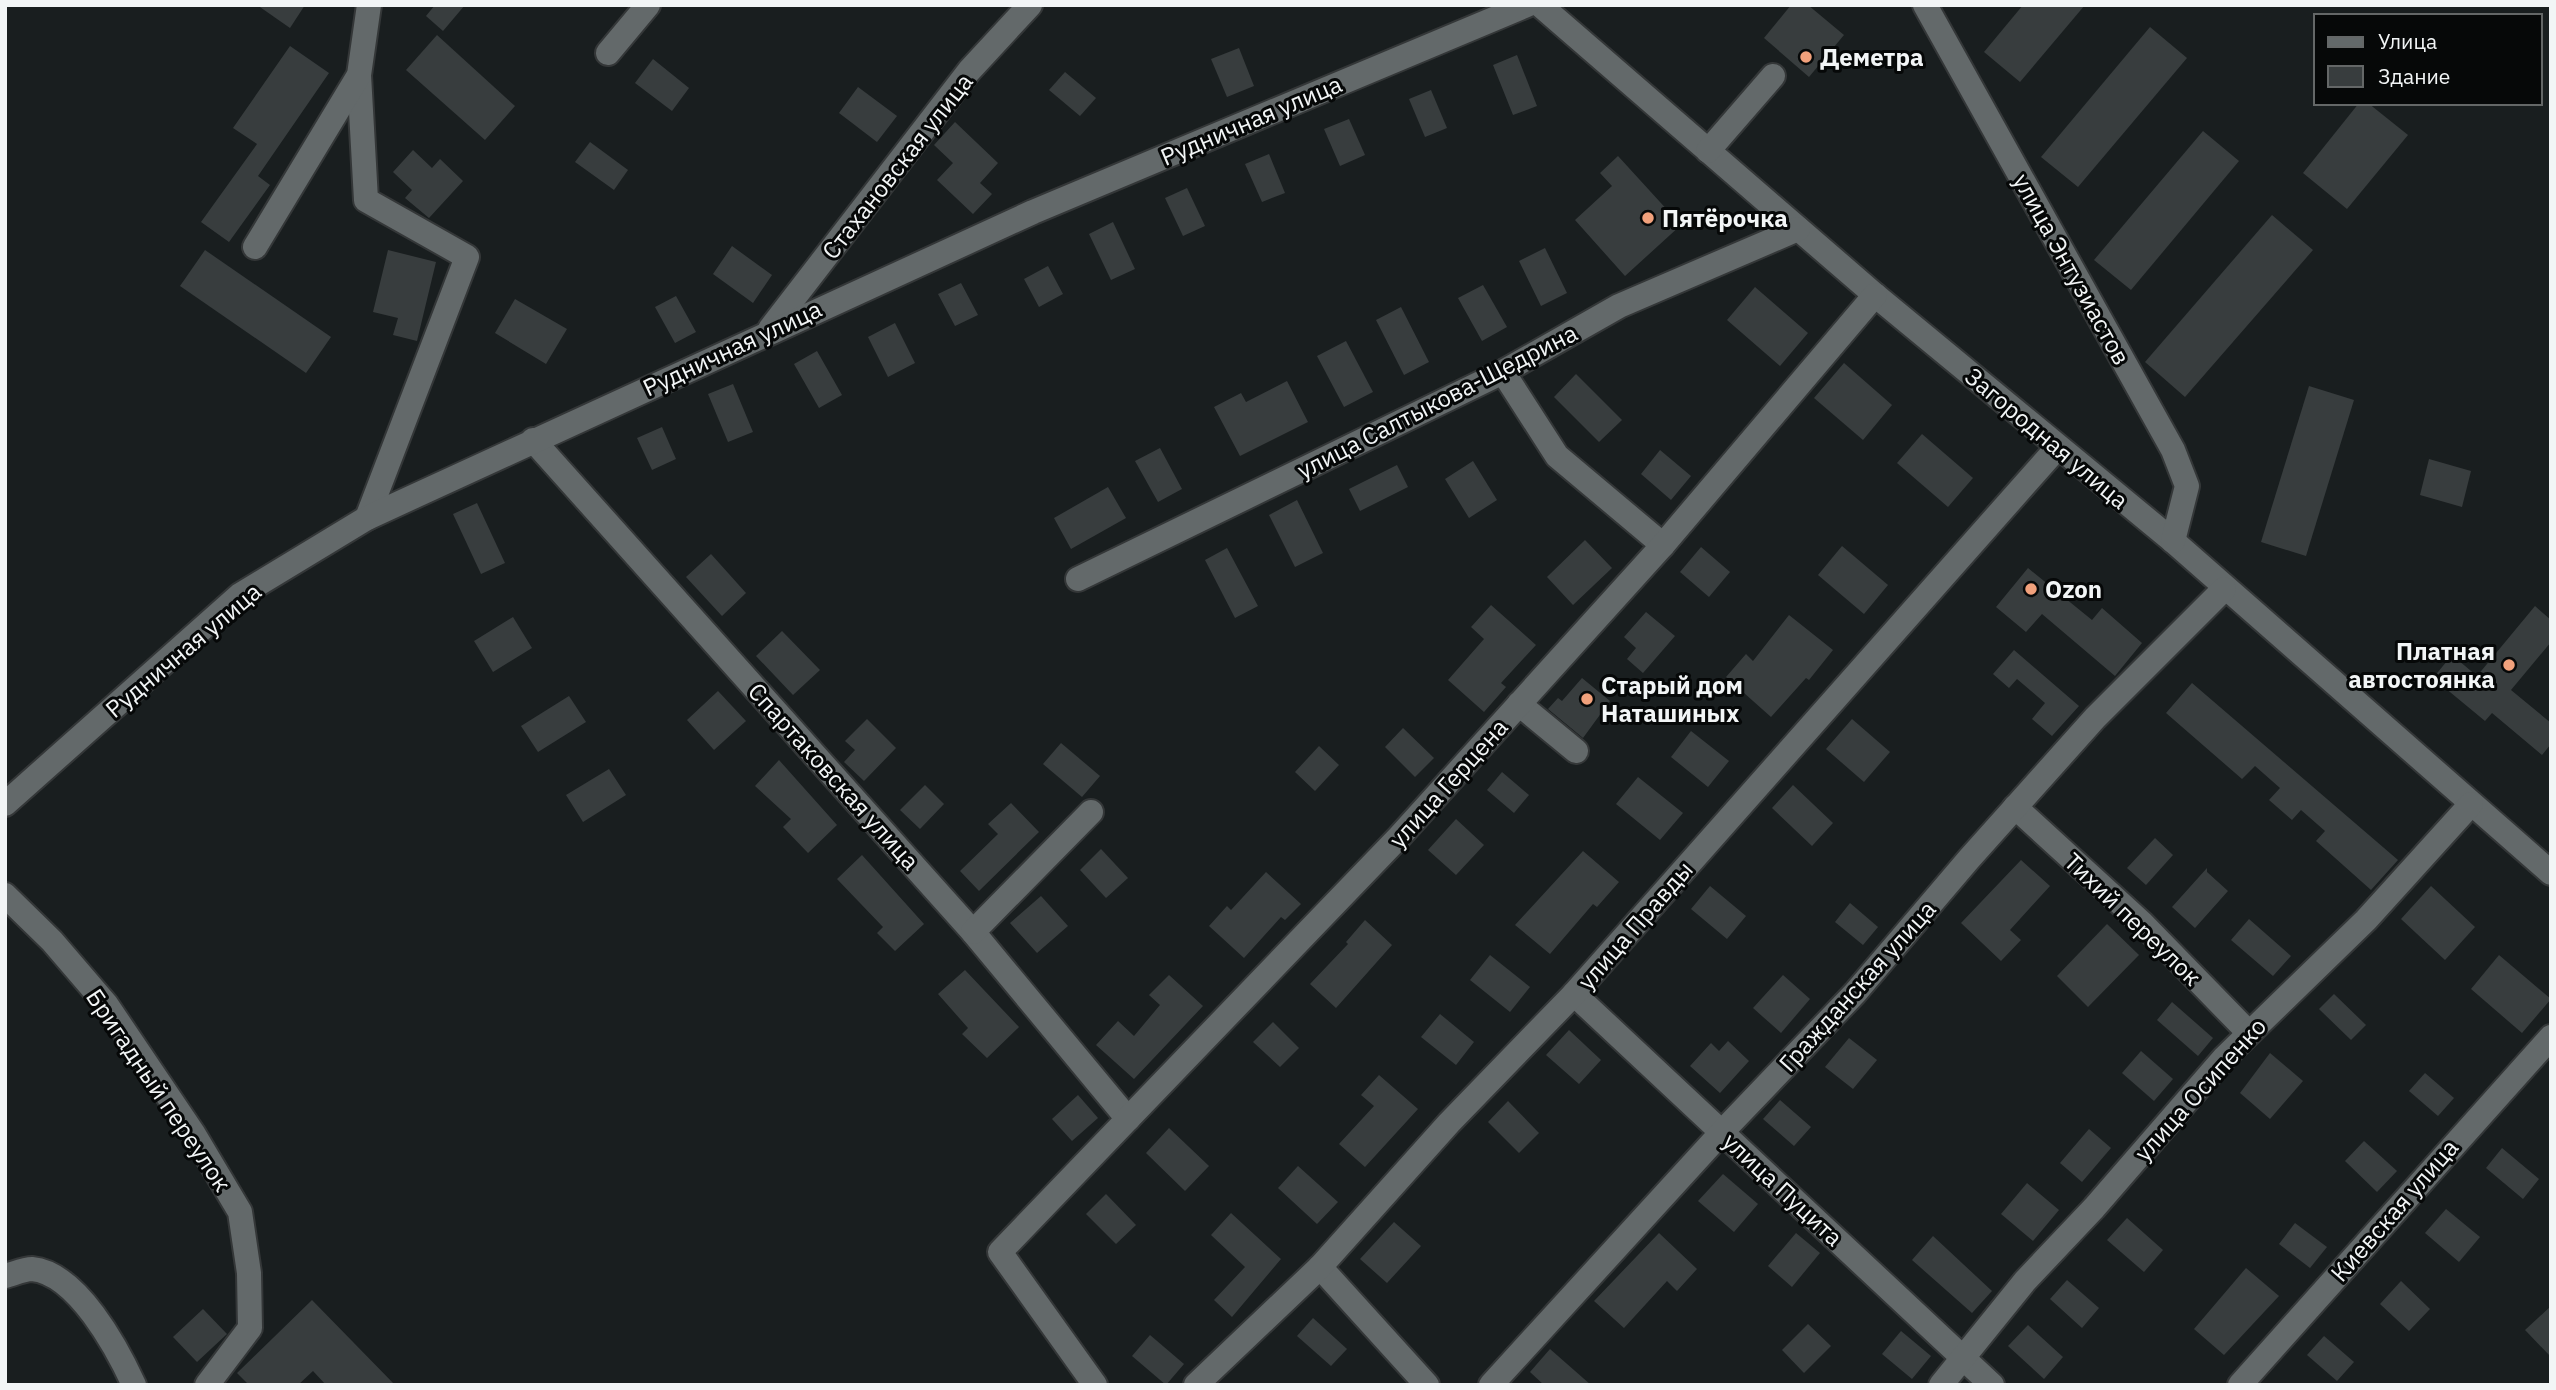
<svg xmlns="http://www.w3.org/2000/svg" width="2556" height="1390" viewBox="0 0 2556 1390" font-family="'IBM Plex Sans',sans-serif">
	<rect width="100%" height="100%" fill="#191e1f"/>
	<g fill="#383d3e">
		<path d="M257,5H305L290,28Z"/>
		<path d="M435,5H465L443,31L426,16Z"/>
		<path d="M1791,5H1808L1844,35L1809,77L1764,38Z"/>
		<path d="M2023,5H2085L2020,82L1984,52Z"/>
		<path d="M2150,27L2187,58L2078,187L2041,157Z"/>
		<path d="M437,35L515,106L485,140L406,70Z"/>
		<path d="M290,46L329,73L258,176L270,185L229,242L201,222L257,144L233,128Z"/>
		<path d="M1239,48L1254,86L1227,97L1211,59Z"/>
		<path d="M1517,55L1537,106L1513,115L1493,65Z"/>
		<path d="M653,59L689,88L672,111L635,83Z"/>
		<path d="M1065,72L1096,98L1080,116L1049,90Z"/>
		<path d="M858,87L897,116L877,142L839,113Z"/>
		<path d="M1431,90L1447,128L1425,137L1409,99Z"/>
		<path d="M2359,103H2368L2408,135L2347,209L2303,173Z"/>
		<path d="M1349,119L1365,155L1340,166L1324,129Z"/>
		<path d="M955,122L998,163L980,183L992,194L973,214L937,180L953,163L934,145Z"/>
		<path d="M2203,131L2239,161L2131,290L2094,260Z"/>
		<path d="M590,142L628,170L614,190L575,162Z"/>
		<path d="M413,150L432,168L440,159L463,181L429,218L405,198L412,190L393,172Z"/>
		<path d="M1269,154L1285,193L1262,202L1245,164Z"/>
		<path d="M1618,156L1681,225L1625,276L1575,220L1612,186L1600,173Z"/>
		<path d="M1187,188L1205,226L1183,236L1165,198Z"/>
		<path d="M2272,215L2313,250L2185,397L2145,362Z"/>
		<path d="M1113,222L1135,269L1111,280L1089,234Z"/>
		<path d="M732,246L772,275L753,303L713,274Z"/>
		<path d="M1545,248L1567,293L1541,306L1519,261Z"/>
		<path d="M205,250L331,337L306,373L180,286Z"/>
		<path d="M388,250L436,262L417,341L393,335L398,318L373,312Z"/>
		<path d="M1048,266L1063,294L1039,307L1024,279Z"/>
		<path d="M961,283L978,315L955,326L938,294Z"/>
		<path d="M1483,285L1507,327L1482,341L1458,298Z"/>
		<path d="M1755,287L1808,333L1780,366L1727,320Z"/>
		<path d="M676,296L696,332L675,343L655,307Z"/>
		<path d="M515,299L567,329L546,364L495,333Z"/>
		<path d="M1401,307L1429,362L1404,375L1376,320Z"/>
		<path d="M895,323L915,363L888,377L868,337Z"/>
		<path d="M1346,341L1373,392L1344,407L1317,356Z"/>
		<path d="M817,351L842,395L819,408L794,364Z"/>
		<path d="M1844,363L1892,405L1863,440L1814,398Z"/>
		<path d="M1576,374L1622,420L1599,442L1554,397Z"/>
		<path d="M1287,381L1308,422L1240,456L1214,407L1241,393L1246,402Z"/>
		<path d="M733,384L753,432L728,442L708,394Z"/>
		<path d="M2309,386L2354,400L2306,556L2261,542Z"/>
		<path d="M662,427L676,459L652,470L637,438Z"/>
		<path d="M1922,434L1973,478L1948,507L1897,463Z"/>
		<path d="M1160,448L1182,489L1158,502L1135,461Z"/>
		<path d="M1660,450L1691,476L1671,500L1641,474Z"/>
		<path d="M2429,459L2471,471L2462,507L2420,495Z"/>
		<path d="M1473,461L1497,500L1469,518L1445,479Z"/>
		<path d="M1397,465L1408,487L1360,511L1349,489Z"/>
		<path d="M1108,487L1126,518L1071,549L1054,518Z"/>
		<path d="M1297,500L1323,553L1295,567L1269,515Z"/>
		<path d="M477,503L505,563L481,574L453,514Z"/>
		<path d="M1585,540L1612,568L1573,605L1547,577Z"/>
		<path d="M1842,546L1888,585L1864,614L1818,575Z"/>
		<path d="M1701,547L1730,572L1709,597L1680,572Z"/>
		<path d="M1227,548L1258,606L1235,618L1205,560Z"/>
		<path d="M711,554L746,593L722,616L686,577Z"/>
		<path d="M2028,568L2092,620L2102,608L2142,643L2115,676L2042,614L2026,632L1996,607Z"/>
		<path d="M1491,605L1536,645L1501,683L1506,687L1484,712L1448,680L1484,639L1471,627Z"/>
		<path d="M2535,606L2551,620V642L2511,690L2551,723V744L2542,755L2492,713L2485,721L2433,678L2452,655L2477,676Z"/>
		<path d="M1646,612L1675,636L1643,673L1627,659L1636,648L1624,637Z"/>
		<path d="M1789,615L1833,650L1809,680L1806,678L1771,717L1726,677L1746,654L1753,661Z"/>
		<path d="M513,617L532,648L493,672L474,641Z"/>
		<path d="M782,631L820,670L793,695L756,656Z"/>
		<path d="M2014,650L2079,706L2052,736L2032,719L2045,703L2017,679L2009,688L1993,674Z"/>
		<path d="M1582,678L1610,701L1583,738L1548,709L1558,698L1562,701Z"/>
		<path d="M2192,683L2398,860L2371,890L2316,841L2325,831L2301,810L2292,820L2269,800L2280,788L2255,766L2242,779L2166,713Z"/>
		<path d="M718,691L746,721L714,750L687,720Z"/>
		<path d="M569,696L586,722L538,752L521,726Z"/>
		<path d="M867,719L896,748L864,781L844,762L855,750L845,741Z"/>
		<path d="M1852,719L1890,752L1864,782L1826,749Z"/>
		<path d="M1403,728L1434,758L1415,777L1385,747Z"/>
		<path d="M1691,731L1729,761L1708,787L1671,757Z"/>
		<path d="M1061,743L1100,776L1082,797L1043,764Z"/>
		<path d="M1319,746L1339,765L1315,791L1295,772Z"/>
		<path d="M779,760L837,825L808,853L783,827L791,819L755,786Z"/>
		<path d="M609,769L626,795L583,822L566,795Z"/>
		<path d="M1502,772L1529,795L1514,813L1487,790Z"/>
		<path d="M1638,777L1683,813L1660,840L1616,804Z"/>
		<path d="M925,785L944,804L920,829L900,810Z"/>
		<path d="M1793,785L1833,823L1812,846L1772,808Z"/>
		<path d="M1011,803L1039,832L979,891L960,871L998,834L988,824Z"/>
		<path d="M1456,819L1484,845L1456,875L1428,850Z"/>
		<path d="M2155,838L2173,855L2146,885L2127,868Z"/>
		<path d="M1101,849L1128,878L1106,898L1080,870Z"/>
		<path d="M1583,851L1619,882L1597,907L1593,904L1550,954L1515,925Z"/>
		<path d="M862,855L924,924L895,951L877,933L883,927L837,879Z"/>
		<path d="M2021,860L2050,886L2010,930L2021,940L2001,961L1961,923Z"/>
		<path d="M2207,868V872L2228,891L2195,928L2172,907Z"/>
		<path d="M1266,872L1301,904L1285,920L1281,917L1244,958L1209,926L1227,906L1231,910Z"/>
		<path d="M1710,886L1746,916L1727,939L1691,909Z"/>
		<path d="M2431,886L2475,927L2445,960L2401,919Z"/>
		<path d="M1041,896L1068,926L1037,953L1010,923Z"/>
		<path d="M1850,903L1878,927L1863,945L1835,922Z"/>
		<path d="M2249,919L2291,956L2273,976L2231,940Z"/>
		<path d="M1365,920L1392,945L1336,1008L1310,984L1348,944L1346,942Z"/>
		<path d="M2107,924L2139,955L2088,1007L2057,976Z"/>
		<path d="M1490,955L1530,987L1510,1012L1470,980Z"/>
		<path d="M2499,955L2551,999L2522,1033L2471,989Z"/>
		<path d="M965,970L1019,1027L987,1058L962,1034L968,1028L938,994Z"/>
		<path d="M1169,975L1203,1006L1134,1079L1096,1045L1118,1021L1134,1036L1160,1005L1149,995Z"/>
		<path d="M1783,975L1810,999L1781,1033L1753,1008Z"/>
		<path d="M2334,994L2366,1025L2351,1040L2319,1009Z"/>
		<path d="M2172,1002L2213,1038L2198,1056L2157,1020Z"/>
		<path d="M1440,1014L1474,1042L1456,1065L1421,1037Z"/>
		<path d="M1273,1022L1299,1048L1280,1067L1253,1042Z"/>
		<path d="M1569,1030L1601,1060L1579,1084L1546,1055Z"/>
		<path d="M1849,1038L1877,1060L1853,1089L1825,1067Z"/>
		<path d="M1728,1041L1749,1061L1720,1093L1690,1066L1711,1043L1719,1051Z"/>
		<path d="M2141,1051L2173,1079L2154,1101L2122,1073Z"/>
		<path d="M2270,1053L2303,1081L2270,1119L2240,1093Z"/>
		<path d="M2425,1073L2454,1098L2438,1116L2409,1091Z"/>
		<path d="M1379,1075L1418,1109L1365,1167L1339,1144L1374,1106L1361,1095Z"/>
		<path d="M1078,1095L1098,1118L1072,1141L1052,1119Z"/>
		<path d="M1780,1100L1811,1127L1794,1146L1763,1119Z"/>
		<path d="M1508,1101L1539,1133L1519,1153L1488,1122Z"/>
		<path d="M1169,1128L1209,1166L1185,1191L1146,1153Z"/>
		<path d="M2089,1129L2111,1148L2082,1182L2060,1163Z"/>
		<path d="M2364,1141L2397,1171L2377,1192L2345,1161Z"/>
		<path d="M2502,1148L2539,1179L2523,1199L2486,1168Z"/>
		<path d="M1298,1166L1338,1202L1317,1224L1278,1188Z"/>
		<path d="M1723,1174L1758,1204L1734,1232L1698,1201Z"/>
		<path d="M2027,1183L2059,1210L2033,1241L2001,1214Z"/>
		<path d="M1106,1194L1136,1225L1116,1244L1086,1214Z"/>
		<path d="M2446,1209L2480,1237L2459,1262L2425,1233Z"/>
		<path d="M1231,1213L1281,1259L1232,1317L1214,1300L1245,1267L1211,1235Z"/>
		<path d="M2127,1218L2163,1250L2144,1272L2107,1240Z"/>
		<path d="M1394,1222L1421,1246L1387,1283L1360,1259Z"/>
		<path d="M2295,1223L2327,1247L2310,1268L2279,1244Z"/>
		<path d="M1659,1233L1697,1269L1677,1291L1667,1281L1624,1328L1594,1301Z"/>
		<path d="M1796,1233L1820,1253L1792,1287L1768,1266Z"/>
		<path d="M1933,1236L1992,1291L1972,1313L1912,1260Z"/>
		<path d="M2246,1268L2279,1296L2224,1355L2194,1329Z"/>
		<path d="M2067,1280L2099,1308L2082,1328L2050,1299Z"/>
		<path d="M2401,1281L2430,1309L2409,1331L2380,1304Z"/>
		<path d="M312,1300L395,1385H326L313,1371L298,1385H249L237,1373Z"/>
		<path d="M2551,1306V1357L2525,1330Z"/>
		<path d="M203,1309L227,1334L197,1362L173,1337Z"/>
		<path d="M1313,1318L1347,1349L1331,1366L1297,1336Z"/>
		<path d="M1808,1324L1831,1346L1804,1373L1782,1350Z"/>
		<path d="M2028,1325L2063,1357L2044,1379L2008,1346Z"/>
		<path d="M1901,1331L1931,1356L1912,1379L1882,1354Z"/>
		<path d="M1150,1335L1184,1364L1166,1385L1132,1356Z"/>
		<path d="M2324,1336L2354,1362L2337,1381L2307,1355Z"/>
		<path d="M1550,1349L1591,1385H1544L1530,1372Z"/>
	</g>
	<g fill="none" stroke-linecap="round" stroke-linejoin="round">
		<defs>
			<g id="minor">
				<path d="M1540,5L1875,295L2173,541L2551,873"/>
				<path d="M1925,5L2173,450L2187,486L2173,541"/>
				<path d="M608,53L648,5"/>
				<path d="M359,75L366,200L467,257L367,518"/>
				<path d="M1708,151L1773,76"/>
				<path d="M255,247L359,75L369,5"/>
				<path d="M770,329L969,71L1030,5"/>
				<path d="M1503,372L1557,456L1663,545"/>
				<path d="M533,440L973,932L1128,1119"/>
				<path d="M1078,579L1503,372L1619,306L1798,229"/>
				<path d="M1519,704L1576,751"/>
				<path d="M5,804L240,595L367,518L1033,212L1527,5"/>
				<path d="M2015,807L2142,923L2249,1033"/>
				<path d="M5,895L52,941L106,1004L193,1133L240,1212L249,1273L250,1328L207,1385"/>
				<path d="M973,932L1091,812"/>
				<path d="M1574,994L1992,1385"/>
				<path d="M1320,1267L1427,1385"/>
				<path d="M5,1276C13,1274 24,1269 32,1269C77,1273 117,1348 134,1385"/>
				<path d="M1095,1385L1000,1252L1399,837L1663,545L1875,295"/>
				<path d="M1196,1385L1320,1267L1449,1123L1574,994L2057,448"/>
				<path d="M1491,1385L1722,1132L1855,993L1969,859L2095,718L2224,589"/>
				<path d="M1941,1385L2025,1281L2094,1208L2224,1058L2366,920L2471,804"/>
				<path d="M2240,1385L2551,1037"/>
			</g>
		</defs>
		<use href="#minor" stroke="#343738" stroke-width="28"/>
		<use href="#minor" stroke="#63696a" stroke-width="24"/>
	</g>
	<g fill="#f1a17c" stroke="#060808" stroke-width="2.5">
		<circle cx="1806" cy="57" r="7"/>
		<circle cx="1648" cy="218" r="7"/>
		<circle cx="2031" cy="589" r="7"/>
		<circle cx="2509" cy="665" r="7"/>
		<circle cx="1587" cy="699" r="7"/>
	</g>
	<g text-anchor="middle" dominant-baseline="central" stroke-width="6" stroke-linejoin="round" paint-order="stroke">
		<g font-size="24" font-weight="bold" fill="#f2f5f6" stroke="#060808" text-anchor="start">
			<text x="1820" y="57">Деметра</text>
			<text x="1662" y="218">Пятёрочка</text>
			<text x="2045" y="589">Ozon</text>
			<text x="2495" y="651" text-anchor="end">Платная<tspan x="2495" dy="28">автостоянка</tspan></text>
			<text x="1601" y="685">Старый дом<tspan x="1601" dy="28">Наташиных</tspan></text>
		</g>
		<g font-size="24" fill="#f2f5f6" stroke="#060808">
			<text transform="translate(1251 120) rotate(-23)">Рудничная улица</text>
			<text transform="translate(897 166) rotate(-52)">Стахановская улица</text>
			<text transform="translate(2072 269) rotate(61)">улица Энтузиастов</text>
			<text transform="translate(732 348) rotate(-25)">Рудничная улица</text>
			<text transform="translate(1437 401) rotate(-27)">улица Салтыкова-Щедрина</text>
			<text transform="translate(2047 438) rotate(40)">Загородная улица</text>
			<text transform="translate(183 650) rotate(-40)">Рудничная улица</text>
			<text transform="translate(834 776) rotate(48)">Спартаковская улица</text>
			<text transform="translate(1448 783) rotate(-48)">улица Герцена</text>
			<text transform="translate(2133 919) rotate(44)">Тихий переулок</text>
			<text transform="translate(1635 925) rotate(-49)">улица Правды</text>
			<text transform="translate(1857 986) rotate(-48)">Гражданская улица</text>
			<text transform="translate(2200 1089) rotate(-48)">улица Осипенко</text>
			<text transform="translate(159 1090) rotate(56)">Бригадный переулок</text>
			<text transform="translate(1783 1189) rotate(43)">улица Пуцита</text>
			<text transform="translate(2394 1210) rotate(-49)">Киевская улица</text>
		</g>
	</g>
	<rect width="2556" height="1390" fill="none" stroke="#f2f5f6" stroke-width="14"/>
	<rect x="2314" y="14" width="228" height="91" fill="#060808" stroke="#646767" stroke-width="2"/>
	<rect x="2328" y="37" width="35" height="10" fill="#63696a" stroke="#646767" stroke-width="2"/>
	<text x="2378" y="49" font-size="21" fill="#f2f5f6">Улица</text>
	<rect x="2328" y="66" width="35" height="21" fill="#383d3e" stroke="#646767" stroke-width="2"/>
	<text x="2378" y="84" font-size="21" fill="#f2f5f6">Здание</text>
</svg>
